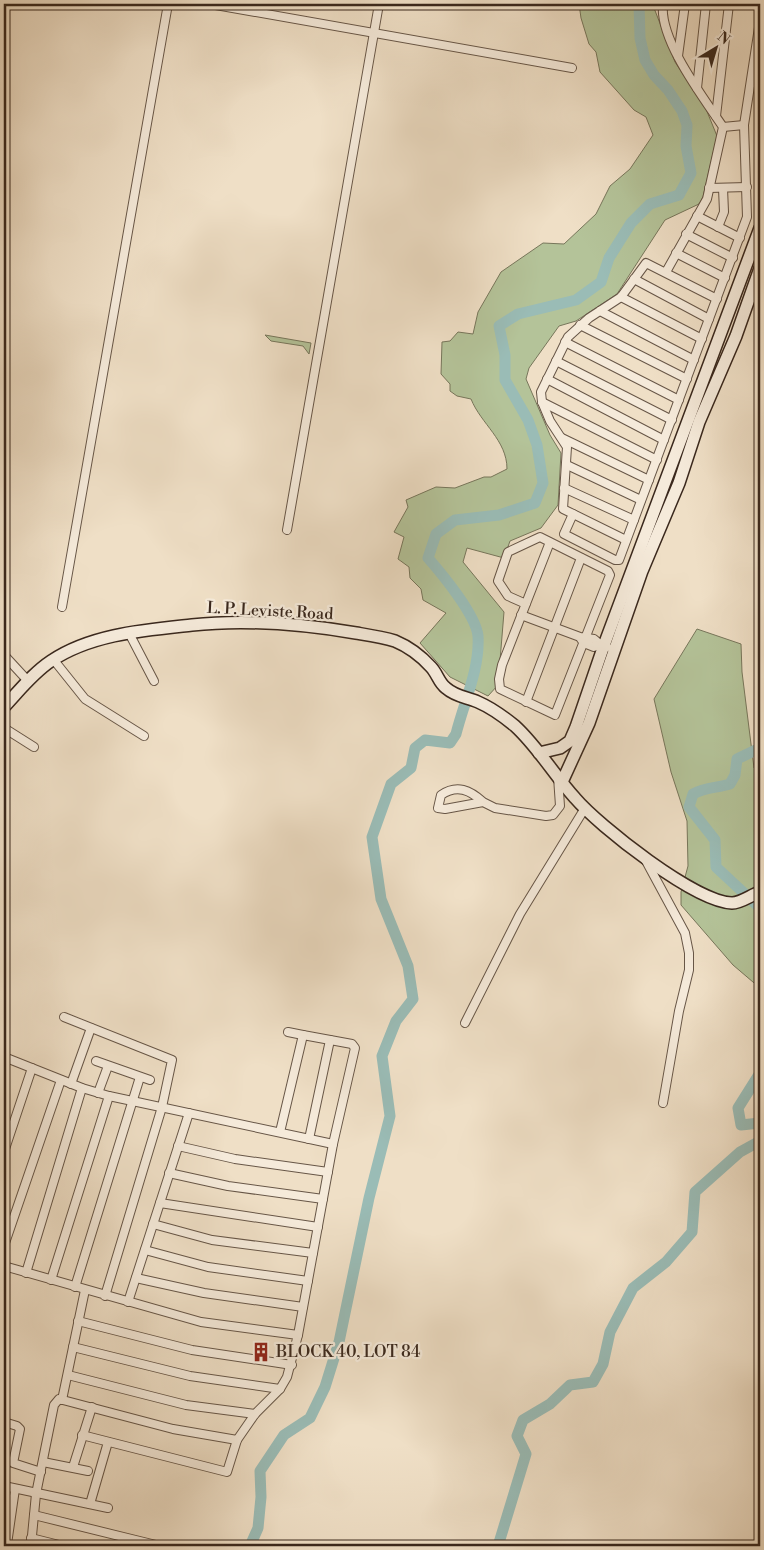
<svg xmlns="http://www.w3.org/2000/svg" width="764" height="1550" viewBox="0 0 764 1550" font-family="'Libre Bodoni',serif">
	<rect width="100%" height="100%" fill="#efdfc6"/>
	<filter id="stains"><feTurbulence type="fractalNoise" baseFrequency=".004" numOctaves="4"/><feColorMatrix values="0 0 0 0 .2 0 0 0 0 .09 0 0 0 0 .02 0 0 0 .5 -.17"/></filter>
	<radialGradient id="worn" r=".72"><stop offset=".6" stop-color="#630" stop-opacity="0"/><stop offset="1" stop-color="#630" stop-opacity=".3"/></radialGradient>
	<g fill="#b4c399" stroke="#77765b">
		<path d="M4,4H7L9,30L4,53Z"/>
		<path d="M579,4H655L654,8L675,62L706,109L717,136L703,197L699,204L665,220L617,294L576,321L559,326L529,368L526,379L550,435L561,453L558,505L541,528L510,541L504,558L467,548L463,562L504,612L498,685L488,696L450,677L420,643L446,613L423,600L421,589L410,578L409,567L398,559L404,537L394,532L408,507L406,500L436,487L455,488L484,477H491L507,469C507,440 481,424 471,399L457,396L450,391V384L441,374L442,342L450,341L458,332L473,334L478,312L501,272L543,243L564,244L596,214L610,186L630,169L653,135L646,117L634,110L600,72L596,52L589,44L581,18Z"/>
		<path d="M265,335L311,343L309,354L303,346L271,341Z"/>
		<path d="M697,629L741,644L742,672L754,768L760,774V988L733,965L681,905V892L688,866L687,821L671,772L654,699Z"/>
	</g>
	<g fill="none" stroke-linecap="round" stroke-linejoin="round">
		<g stroke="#9abcb6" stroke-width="11">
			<path d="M760,748L737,759L735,775L730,784C717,788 705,787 693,794L689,807L715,840L716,867L760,908"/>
			<path d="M760,1073L738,1108L741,1125L760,1123"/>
			<path d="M250,1546L258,1528L261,1497L260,1471L284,1435L310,1418L325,1387L339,1342L369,1198L390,1116L382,1056L396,1021L413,999L408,966L381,899L372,837L391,784L411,768L415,748L425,740L450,743L456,734C464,702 480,669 478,636C476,615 442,574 428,558L436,534L455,520L499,515L535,503L543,483L537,445L528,420L505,380V355L499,326L518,314L576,300L601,282L609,258L631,223L650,204L679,195L691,173L686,146L687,125L682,111L668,90L654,75L645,60L640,38L639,4"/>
			<path d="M498,1546L526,1454L517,1436L523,1420L550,1404L570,1385L593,1382L603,1364L610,1332L633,1288L666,1262L692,1232L695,1192L740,1152L760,1141"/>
		</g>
		<defs>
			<g id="street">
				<path d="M210,4L572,68"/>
				<path d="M663,4C659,40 703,97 723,127L707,199L666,272"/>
				<path d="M678,56L685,4"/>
				<path d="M697,88L706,4"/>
				<path d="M716,116L729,4"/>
				<path d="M723,127L744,125"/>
				<path d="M709,188L747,187"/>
				<path d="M697,216L740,238"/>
				<path d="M718,227L724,212L723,188"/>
				<path d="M686,234L733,258"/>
				<path d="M676,253L725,278"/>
				<path d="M634,279L709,319"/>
				<path d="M621,297L702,339"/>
				<path d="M600,311L694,360"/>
				<path d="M580,325L687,379"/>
				<path d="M565,342L679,400"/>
				<path d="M556,361L672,420"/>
				<path d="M547,379L664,440"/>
				<path d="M542,402L657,460"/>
				<path d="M562,438L649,480"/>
				<path d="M567,465L641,500"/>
				<path d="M564,488L634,520"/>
				<path d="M573,514L564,534L615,560H619L747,217L744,125L760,21"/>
				<path d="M287,530L379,4"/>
				<path d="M626,540L563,509L567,447L550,421L542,402L541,392L568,337L589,318L621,297L646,263L717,299"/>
				<path d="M526,604L508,596L498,581L508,552L540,537L608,571L610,575L555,715L500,689L499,679L502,665L550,542"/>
				<path d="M62,607L168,4"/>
				<path d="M521,615L580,637L594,639L600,644L607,647"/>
				<path d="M129,633L154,681"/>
				<path d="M581,639L584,643L594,647L600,644"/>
				<path d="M4,655L28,681"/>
				<path d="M53,659L85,699L144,736"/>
				<path d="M526,702L581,558"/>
				<path d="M4,728L34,747"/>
				<path d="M483,802C470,790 457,784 441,795L438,808L445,809L483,802L495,808L546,816L553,815L560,806L558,777"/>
				<path d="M645,859L685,933L689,953V970L679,1011L663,1103"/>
				<path d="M64,1017L172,1060L162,1107L105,1296"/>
				<path d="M465,1023L520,914L585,808"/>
				<path d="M288,1032L303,1035"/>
				<path d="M4,1057L82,1088L109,1096L333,1144L298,1335"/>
				<path d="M96,1061L150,1080"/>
				<path d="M71,1084L91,1028"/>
				<path d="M98,1093L108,1066"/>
				<path d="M280,1132L303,1035L352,1044L355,1048L333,1144"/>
				<path d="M309,1139L330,1040"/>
				<path d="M178,1146L235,1159L328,1172"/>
				<path d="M4,1152L32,1068"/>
				<path d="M169,1173L228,1186L323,1199"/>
				<path d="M160,1203L318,1227"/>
				<path d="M153,1224L212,1240L313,1253"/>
				<path d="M4,1246L61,1080"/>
				<path d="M145,1250L208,1267L308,1281"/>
				<path d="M4,1266L201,1322L298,1335L287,1377L280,1389L255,1414L237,1440L227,1472L82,1435"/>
				<path d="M26,1273L82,1088"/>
				<path d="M136,1278L204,1293L303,1307"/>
				<path d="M51,1280L109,1096"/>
				<path d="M75,1287L140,1077"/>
				<path d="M128,1302L189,1113"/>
				<path d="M78,1321L192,1350L292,1365"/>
				<path d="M73,1347L190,1376L280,1389"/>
				<path d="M68,1375L186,1405L255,1414"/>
				<path d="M62,1400L85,1290"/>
				<path d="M4,1422L17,1426L20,1429L13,1463L41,1472"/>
				<path d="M43,1462L88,1471"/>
				<path d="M73,1467L92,1407"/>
				<path d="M4,1486L108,1508"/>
				<path d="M90,1504L108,1442"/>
				<path d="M34,1515L160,1546"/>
				<path d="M31,1538L63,1546"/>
				<path d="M7,1544L15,1489"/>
				<path d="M31,1546L36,1494L54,1405L59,1399L173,1429L237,1440"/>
			</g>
			<g id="secondary">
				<path d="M4,707C19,691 33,673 51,661C91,634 145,630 192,625C246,619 302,624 356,633C368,635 382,637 395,641C407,646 421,656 431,667C437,673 439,683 446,688C456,697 467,697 478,702C492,708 504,717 515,726C538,747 554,775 575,798C599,826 695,902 732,903C741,903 751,895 760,892"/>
				<path d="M539,753L560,748L570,741L576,727L603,648L760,228"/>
				<path d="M562,782L589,723L642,571L679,483L699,422L736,336L760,268"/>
			</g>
		</defs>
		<use href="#street" stroke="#675647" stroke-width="10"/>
		<use href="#secondary" stroke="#3a281d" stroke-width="14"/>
		<use href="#street" stroke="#f5eada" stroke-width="8"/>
		<use href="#secondary" stroke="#f5eada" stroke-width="11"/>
	</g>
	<defs>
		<symbol id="building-bare" viewBox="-9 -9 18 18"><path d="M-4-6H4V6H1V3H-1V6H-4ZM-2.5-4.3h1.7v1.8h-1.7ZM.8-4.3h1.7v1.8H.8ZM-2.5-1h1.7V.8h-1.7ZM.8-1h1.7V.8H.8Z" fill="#8f2418" stroke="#f5eada" stroke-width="2.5" paint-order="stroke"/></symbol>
	</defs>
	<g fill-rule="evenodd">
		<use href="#building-bare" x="247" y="1338" width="28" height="28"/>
	</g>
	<g text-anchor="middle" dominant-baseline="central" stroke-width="4.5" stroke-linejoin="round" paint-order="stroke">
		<g font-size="16" fill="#3a281d" stroke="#f5eada">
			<text transform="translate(270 611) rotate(3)">L. P. Leviste Road</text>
		</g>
		<g font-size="16" fill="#3a281d" stroke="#f5eada" text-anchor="start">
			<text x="276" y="1352">BLOCK 40, LOT 84</text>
		</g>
	</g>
	<rect width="764" height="1550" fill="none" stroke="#efdfc6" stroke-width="20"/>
	<rect x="5" y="5" width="754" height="1540" fill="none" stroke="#3a281d" stroke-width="2.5"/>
	<rect x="10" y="10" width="744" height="1530" fill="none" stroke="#3a281d"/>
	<g transform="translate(716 48) rotate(38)" stroke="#f5eada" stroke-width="4" paint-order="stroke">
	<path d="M0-4L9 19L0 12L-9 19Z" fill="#3a281d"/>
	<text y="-8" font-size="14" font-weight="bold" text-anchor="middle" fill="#3a281d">N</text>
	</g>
	<rect width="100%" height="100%" filter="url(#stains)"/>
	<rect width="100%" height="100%" fill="url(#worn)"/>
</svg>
